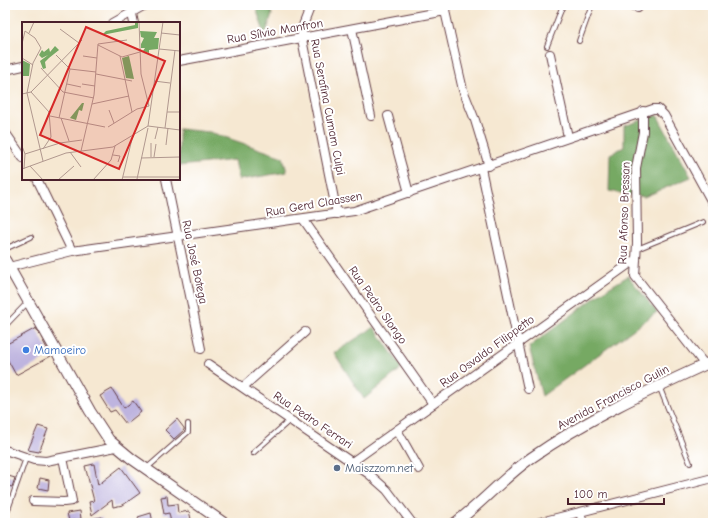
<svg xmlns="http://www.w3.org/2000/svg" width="718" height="528" viewBox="0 0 718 528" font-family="'Comic Neue',sans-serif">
	<rect width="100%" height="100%" fill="#fff"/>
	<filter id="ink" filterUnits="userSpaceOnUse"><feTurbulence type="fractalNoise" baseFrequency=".025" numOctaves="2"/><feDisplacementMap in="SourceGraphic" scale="8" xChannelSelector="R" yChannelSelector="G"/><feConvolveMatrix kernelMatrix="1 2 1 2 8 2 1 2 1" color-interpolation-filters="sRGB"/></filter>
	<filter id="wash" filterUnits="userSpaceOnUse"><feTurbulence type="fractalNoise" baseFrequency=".012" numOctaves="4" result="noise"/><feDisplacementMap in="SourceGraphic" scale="16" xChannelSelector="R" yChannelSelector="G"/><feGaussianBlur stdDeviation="0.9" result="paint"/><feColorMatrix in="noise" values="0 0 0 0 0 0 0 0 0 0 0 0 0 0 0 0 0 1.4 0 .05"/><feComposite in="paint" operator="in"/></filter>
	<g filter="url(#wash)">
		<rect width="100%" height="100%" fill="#f6e8d2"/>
		<g fill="#76a964" stroke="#606448">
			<path d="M255,5H269L272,15L265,35Z"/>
			<path d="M657,115L691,177L644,197L609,191L610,154L624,147V126Z"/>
			<path d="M179,129L210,132L283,157L287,172L239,180L235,160L179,166Z"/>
			<path d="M628,276L657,312L542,396L529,347L605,290Z"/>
			<path d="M374,327L402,368L364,399L334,353Z"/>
		</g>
		<g id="blocks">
			<g fill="#beb4df">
				<path d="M36,328L51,356L16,375L5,355V345Z"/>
				<path d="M112,389L124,408L133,401L141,412L126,424L115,410L110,412L100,396Z"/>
				<path d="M177,419L184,428V430L174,439L165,430Z"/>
				<path d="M38,426L48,429L39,452L28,450Z"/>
				<path d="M94,464L98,485L121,467L140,493L123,505L113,507L112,500L92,515L89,502L94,501L85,466Z"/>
				<path d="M5,475L15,478L12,487L5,485Z"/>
				<path d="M40,478L49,480L48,490L38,488Z"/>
				<path d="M167,496L168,505L177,504L178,513L189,511L191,519L171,523L169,513L164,514L161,497Z"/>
				<path d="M80,511L81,519L69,521L67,513Z"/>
				<path d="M151,513L153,523H139L138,517Z"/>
				<path d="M102,517L103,523H85V520Z"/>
			</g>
		</g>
	</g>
	<g filter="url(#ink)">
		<use href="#blocks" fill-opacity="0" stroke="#643d44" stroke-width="1"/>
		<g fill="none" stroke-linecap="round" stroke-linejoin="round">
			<defs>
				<g id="service">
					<path d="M579,41L592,5"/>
					<path d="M547,46L563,5"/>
					<path d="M5,249L31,237"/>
					<path d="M637,249L703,222"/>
					<path d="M5,326L28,302"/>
					<path d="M659,386L690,463"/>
					<path d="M253,453L290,420"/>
					<path d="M147,468L188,432V424"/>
					<path d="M7,512L26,458"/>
				</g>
				<g id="minor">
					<path d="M311,5L302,28V39L337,214"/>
					<path d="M447,5L445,11L463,90L475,120L489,166"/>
					<path d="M628,5L637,8"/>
					<path d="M132,14L134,23"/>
					<path d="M113,23L145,5"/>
					<path d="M352,29L371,116"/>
					<path d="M550,54L568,137"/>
					<path d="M179,61L445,11"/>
					<path d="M5,70L23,66"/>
					<path d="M643,111V132L636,168L637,243L635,276L705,365"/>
					<path d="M388,116L409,193"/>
					<path d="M5,132L23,158"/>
					<path d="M481,168L528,389"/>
					<path d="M37,179L72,251"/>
					<path d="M166,179L201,349"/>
					<path d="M303,219L433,404"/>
					<path d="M9,267L72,251L354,211L653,109H658L664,115L713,204"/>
					<path d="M208,364L369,474L387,490L412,523"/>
					<path d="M243,387L305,332"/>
					<path d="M397,430L419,469"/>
					<path d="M5,450L34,460L46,461L116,447"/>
					<path d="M352,462L636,259"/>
					<path d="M33,501L64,502L72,501L63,458"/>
					<path d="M580,512L583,523"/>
					<path d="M537,523L713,478"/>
				</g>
				<g id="tertiary">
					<path d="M5,260L90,411L109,440L132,459L224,523"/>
					<path d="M455,523C482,503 503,478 531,458C588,418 650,390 713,361"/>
				</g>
			</defs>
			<use href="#service" stroke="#643d44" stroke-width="6"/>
			<use href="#minor" stroke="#643d44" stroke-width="10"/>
			<use href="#tertiary" stroke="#643d44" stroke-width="12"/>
			<use href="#service" stroke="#fff" stroke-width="4"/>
			<use href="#minor" stroke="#fff" stroke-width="8"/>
			<use href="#tertiary" stroke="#fff" stroke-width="10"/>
		</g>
	</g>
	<circle fill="#3f7fe0" stroke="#fff" stroke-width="1.5" cx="26" cy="350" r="4"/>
	<circle fill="#5c6f8a" stroke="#fff" stroke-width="1.5" cx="337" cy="468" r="4"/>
	<g text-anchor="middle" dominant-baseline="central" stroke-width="4" stroke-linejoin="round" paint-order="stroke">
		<g font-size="12" fill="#4a1f2b" stroke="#fff">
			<text transform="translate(275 31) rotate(-10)">Rua Sílvio Manfron</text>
			<text transform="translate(328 107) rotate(79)">Rua Serafina Cumam Culpi</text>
			<text transform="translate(314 204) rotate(-10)">Rua Gerd Claassen</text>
			<text transform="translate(624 213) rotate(-88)">Rua Afonso Bressan</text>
			<text transform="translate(195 262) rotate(78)">Rua José Botega</text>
			<text transform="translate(378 305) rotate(55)">Rua Pedro Slongo</text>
			<text transform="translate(487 351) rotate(-36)">Rua Osvaldo Filippetto</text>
			<text transform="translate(613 397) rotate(-28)">Avenida Francisco Gulin</text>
			<text transform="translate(313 420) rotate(34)">Rua Pedro Ferrari</text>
		</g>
		<g font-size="12" fill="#366cbe" stroke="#fff" text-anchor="start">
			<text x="34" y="350">Mamoeiro</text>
		</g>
		<g font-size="12" fill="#4e5e75" stroke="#fff" text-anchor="start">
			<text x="345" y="468">Maiszzom.net</text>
		</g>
	</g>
	<g transform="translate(22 22)">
		<rect width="158" height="158" fill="#f6e8d2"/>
		<path d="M113,0H116V6L80,13L84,9L113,3ZM118,9L135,10L132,16H137L136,27L127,28V31L121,29L123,26H119V22L122,16L119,15ZM33,24L37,28L27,36L23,40L24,46L21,47L18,39L26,33L20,36L17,33L20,28L22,30L27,26L28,30ZM107,34L112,57L104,56L100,36ZM0,38L8,42L7,54H0ZM60,81H62L60,89L57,88L54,98L48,96Z" fill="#76a964"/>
		<path fill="none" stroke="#b1988f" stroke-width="1" d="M117,0L119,52L127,84M38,7L57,21M7,11L12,0M139,11L158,13M0,22L3,9L13,16L19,26L11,41L5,71L21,139M76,23L100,35L118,30M137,27L158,29M34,33L48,47L74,50M61,34L75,36M98,34L110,90M0,36L11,43M19,46L41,70L72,76M74,52L110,59M132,59L148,61M45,62L59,65M60,62L73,64M9,70L27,90L29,115L21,127M0,72L9,70L60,18M70,82L107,74M87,88L92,101M145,90H158M28,94L83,105M37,96L48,47M39,96L47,119M126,104L141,0M86,105L115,87L127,84M143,106L153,28M133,117L136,105M144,123L146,106M0,124L3,132L2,147M59,129L72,73L76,22L105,18M48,130L59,145M3,132L38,121L60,118M91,133L98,134L96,140M129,135V121M132,135L134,122M119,136L158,135M8,144L21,158M0,147L44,131L91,125L126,104L158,108M101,155H158M115,157L126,106M36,158L52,144M71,158L89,138L93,124M100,158L111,113"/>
		<path fill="#d62828" fill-opacity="0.15" stroke="#d62828" stroke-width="2" d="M64,5L143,39L97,147L18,113Z"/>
		<rect width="158" height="158" fill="none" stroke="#4a1f2b" stroke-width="2"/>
	</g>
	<rect width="718" height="528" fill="none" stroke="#fff" stroke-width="20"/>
	<path d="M568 498v6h96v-6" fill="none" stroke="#4a1f2b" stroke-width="2"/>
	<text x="574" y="498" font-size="12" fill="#4a1f2b" stroke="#ffffff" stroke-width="3" paint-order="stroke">100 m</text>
</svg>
